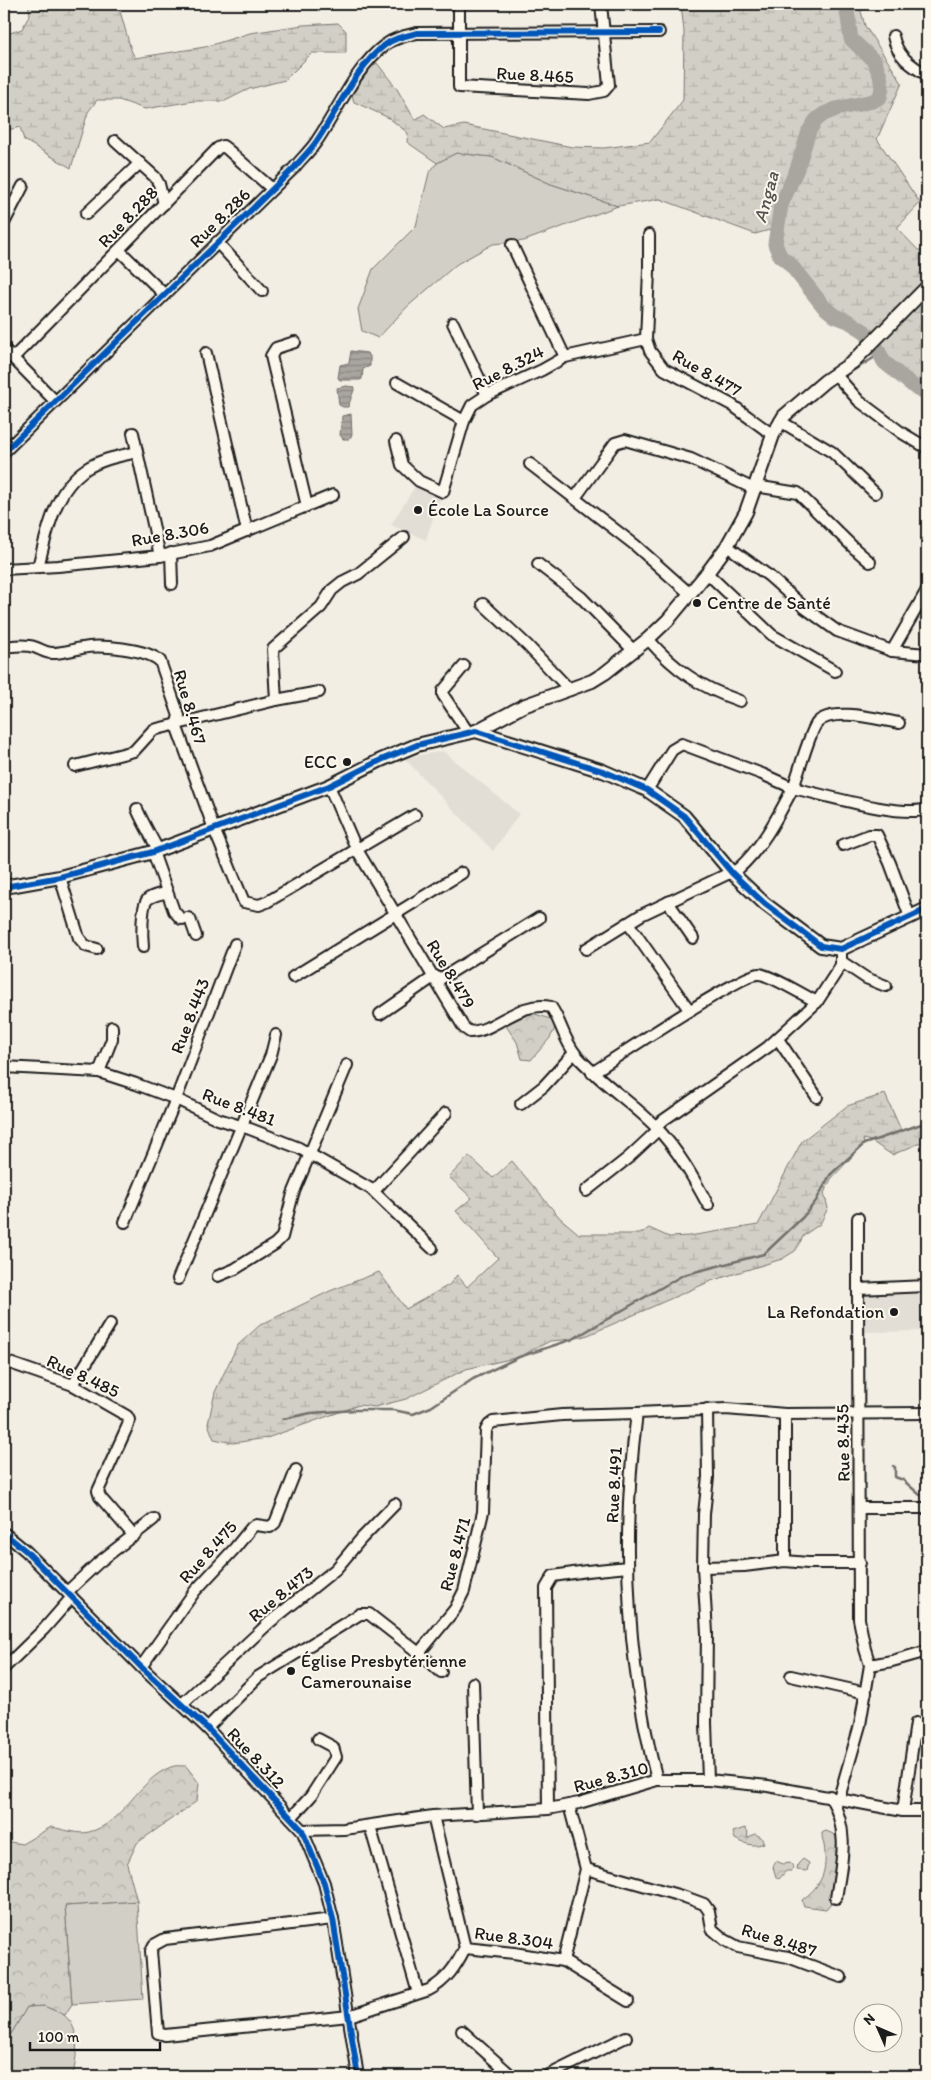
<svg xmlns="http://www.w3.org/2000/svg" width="931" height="2080" viewBox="0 0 931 2080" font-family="Itim,sans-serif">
	<defs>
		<pattern id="forest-crowns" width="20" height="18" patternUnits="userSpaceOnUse" patternTransform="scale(1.25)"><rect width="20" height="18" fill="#d2cfc6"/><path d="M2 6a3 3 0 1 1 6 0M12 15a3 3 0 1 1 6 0" fill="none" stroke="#b4b1aa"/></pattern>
		<pattern id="wetland-marsh" width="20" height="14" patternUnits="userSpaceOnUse" patternTransform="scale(1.25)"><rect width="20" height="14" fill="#d2cfc6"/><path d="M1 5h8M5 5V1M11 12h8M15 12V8" fill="none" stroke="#b4b1aa"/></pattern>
		<pattern id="water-rules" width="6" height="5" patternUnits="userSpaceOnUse" patternTransform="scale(1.25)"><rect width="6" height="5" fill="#a9a6a0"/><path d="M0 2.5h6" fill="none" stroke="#898682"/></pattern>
	</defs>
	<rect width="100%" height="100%" fill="#f2eee4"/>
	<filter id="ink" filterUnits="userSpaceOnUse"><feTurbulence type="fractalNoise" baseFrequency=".02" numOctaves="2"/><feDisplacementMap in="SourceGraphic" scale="10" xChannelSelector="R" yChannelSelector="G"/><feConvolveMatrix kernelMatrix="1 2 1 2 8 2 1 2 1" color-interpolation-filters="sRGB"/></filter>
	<g filter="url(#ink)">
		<g fill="#e2ded5">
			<path d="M417,483L441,498L437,505L426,540L391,525Z"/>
			<path d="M443,751L519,814L493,851L404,758Z"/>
			<path d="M927,1292V1331L862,1332V1293Z"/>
		</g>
		<g fill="#d2cfc6" stroke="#777671">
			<path d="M456,153L492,157L551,184L618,206L524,241L493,244L457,264L407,307L378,338L362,331L358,309L373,269L416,226L429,173L437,163Z"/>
			<path d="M137,1901L143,1999L72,2004L65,1906Z"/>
			<path d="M44,2006C50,2009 60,2011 65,2016C82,2030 76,2058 73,2076H4V2039L11,2034L27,2007Z"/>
		</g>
		<g fill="url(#forest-crowns)" stroke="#777671">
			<path d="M527,1013C536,1013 542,1017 551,1019L555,1028L550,1038L531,1060L522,1059L517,1042L504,1023Z"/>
			<path d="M186,1766L199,1783L197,1801L137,1843L127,1864L137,1901L65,1906L72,2004L65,2015L44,2006L27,2007L11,2034L4,2039V1841L22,1844L51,1827C63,1829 78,1835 89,1832C123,1824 138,1779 171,1767C175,1765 181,1766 186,1766Z"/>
			<path d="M745,1828L748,1832L747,1838L755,1834L761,1837L764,1843C754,1848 743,1843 735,1839L733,1832Z"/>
			<path d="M826,1831C834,1834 838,1836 841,1844L831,1903L826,1909L804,1906L802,1900C822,1885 828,1871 824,1845C823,1841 822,1838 822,1833Z"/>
			<path d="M803,1859L809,1863L807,1871L797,1870L798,1864Z"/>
			<path d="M776,1861L783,1864L790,1863L793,1866L792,1871H786L779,1879L776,1877L773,1867Z"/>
		</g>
		<g fill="url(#wetland-marsh)" stroke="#777671">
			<path d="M28,4H118L131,50L135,58L205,47L250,33L303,25L338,23L346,31V53H312L285,80L249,89L225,101H193L145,109L119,100H97L88,112L71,168L24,140L20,127L4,131V35L22,29L30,14Z"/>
			<path d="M681,4H859L865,26L902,83L877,139L920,203L897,228L918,250L927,252V394L917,389L884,362L877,348L864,331L848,321L835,316L824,307L776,250L775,244L777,228L755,234L660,199L618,206L551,184L492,157L456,153L437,163L407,142L408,133L389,118L354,102L352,95L371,67L377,63L397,89L415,120L424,114L444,129L464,125L572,147L604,148L650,142L683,100L684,31Z"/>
			<path d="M885,1094L901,1130L927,1122V1140L892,1155L871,1141L863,1139L864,1144L831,1179L824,1193L828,1208L820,1224L804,1235L795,1251L782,1259L711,1281L588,1335L573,1339L550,1341L519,1357L466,1369L406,1399L375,1407L359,1405L267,1438L233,1443L214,1439L208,1424L215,1392L237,1346L260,1325L330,1291L379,1272L406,1309L449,1285L457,1275L467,1287L498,1258L456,1211L472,1198L449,1177L469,1156L493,1178L512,1161L560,1218L579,1234H640L649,1228L669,1237L689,1236L758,1225L802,1141L847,1106Z"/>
		</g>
		<g fill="url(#water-rules)" stroke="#716f6b">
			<path d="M351,351L367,353L370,356V366L363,369L362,379L360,380H340L338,378L340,365L349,363Z"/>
			<path d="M346,386L355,387L348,407H343L339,405L337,388Z"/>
			<path d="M351,414L352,435L349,439H343L340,435L342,416Z"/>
		</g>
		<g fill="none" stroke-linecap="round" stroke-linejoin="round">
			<g stroke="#716f6b" stroke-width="2.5">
				<path d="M846,375L880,354"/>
				<path d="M283,1419L311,1413L356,1410H393L413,1414L431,1407L473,1379L519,1357L573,1339L683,1275L764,1254L803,1217L816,1201L830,1175L864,1144L927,1122"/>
				<path d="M893,1466L895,1467V1477L903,1480L920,1495"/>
			</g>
			<path stroke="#a9a6a0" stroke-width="15" d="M846,4L851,39L874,61L880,75L882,88L880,97L873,101L836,109L824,114L816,120L809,131L797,169L781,205L775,244L780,256L790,264L824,307L835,316L848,321L864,331L877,348L884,362L917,389L927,394"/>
			<defs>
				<g id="minor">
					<path d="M459,4V87L589,94L604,91L609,85L601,4"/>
					<path d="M893,36C897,56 910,65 927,75"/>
					<path d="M115,141L155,177L159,184L164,204"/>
					<path d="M86,214L140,163"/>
					<path d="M4,223L23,186"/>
					<path d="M649,235V271L646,339L650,351L664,369L732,405L773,435"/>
					<path d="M217,242L262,291"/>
					<path d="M512,245L565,357"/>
					<path d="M119,250L163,293"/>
					<path d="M453,323L487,395"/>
					<path d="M295,342L276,348L271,356L307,506"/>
					<path d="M4,349L55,401"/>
					<path d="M206,353L247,531"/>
					<path d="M13,358L218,148L223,146L227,149L271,188"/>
					<path d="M836,375L859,401L902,433L927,448"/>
					<path d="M397,383L464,421"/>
					<path d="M780,421L832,452L875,493"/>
					<path d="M133,433L160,556"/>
					<path d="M396,441L402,465L419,481L443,492L464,421L472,405L487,395L542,370L565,357L646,339"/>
					<path d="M4,452L294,168C301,159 310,151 316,142C337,112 356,66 385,45C394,38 405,36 417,33L659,32"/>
					<path d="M530,464L635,545L690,594"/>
					<path d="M755,486L798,493L855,549L870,562"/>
					<path d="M575,498L615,443L625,440L691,459L754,489"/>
					<path d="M727,546L769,576L805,608L837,631L892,651L927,654"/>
					<path d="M171,553L172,584"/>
					<path d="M538,564L581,597L634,651"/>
					<path d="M38,567C47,533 54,490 86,469C101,459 120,456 137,452"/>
					<path d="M4,569L58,566L160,556L210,546L333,495"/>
					<path d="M707,573L772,635L835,671"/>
					<path d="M483,604L527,645L570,690"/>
					<path d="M648,639C676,671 700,687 740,701"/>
					<path d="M4,647C13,646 25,644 34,647C41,649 44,653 52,653C63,653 71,650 82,648C99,644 147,649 160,661L179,716L176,725L214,829L244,902L259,905L267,902L415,815"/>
					<path d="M892,651L927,590"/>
					<path d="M464,666L443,691V695L468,732"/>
					<path d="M276,700L273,649L321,607L332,590L342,582L358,574L404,537"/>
					<path d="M899,723C880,720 832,706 817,723C810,731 798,775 793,788C825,795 900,818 927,809"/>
					<path d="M75,766L134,751L153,730L276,700L319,692"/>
					<path d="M329,786L356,848L464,1028L470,1032C496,1031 519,1000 551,1007C561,1021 563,1039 576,1055C600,1082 630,1101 655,1126C678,1150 693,1177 708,1205"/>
					<path d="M137,809C143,823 151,836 158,850"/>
					<path d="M843,845L869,835H877L890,863L910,917"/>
					<path d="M153,852L174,911L181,919L188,918L190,919L196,936"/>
					<path d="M60,877L79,938L86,946L97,949"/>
					<path d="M668,902L693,938"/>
					<path d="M628,923L690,1011"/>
					<path d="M143,947C142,937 141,905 148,899C153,895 162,894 167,892"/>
					<path d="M586,949L641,915L738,869C762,848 778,816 793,788L762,774L682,744L672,750L647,790"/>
					<path d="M842,962L866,978L886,986"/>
					<path d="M293,977L462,873"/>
					<path d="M437,981L539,918"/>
					<path d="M380,1014L435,976"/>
					<path d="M778,1039L817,1097"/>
					<path d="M4,1067L99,1072L136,1084L176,1099L218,1119L250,1129L299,1148L371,1189L432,1248"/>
					<path d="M99,1072L112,1039V1027"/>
					<path d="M592,1073C615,1058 743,973 759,974C771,975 805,996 817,1002"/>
					<path d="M521,1104L544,1086L574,1053"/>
					<path d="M655,1126L768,1047L817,1002L841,965V949"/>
					<path d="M374,1191L446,1113"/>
					<path d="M586,1191L628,1158L658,1130"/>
					<path d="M125,1222L176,1099L235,944"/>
					<path d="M218,1276L235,1269L275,1244L282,1237L293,1194L347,1065"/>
					<path d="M178,1279L271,1055L276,1035"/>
					<path d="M858,1289V1218"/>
					<path d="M4,1361L73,1385L127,1416L129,1420L128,1425L98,1491L100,1497L134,1536"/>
					<path d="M73,1385L110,1324"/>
					<path d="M707,1409L708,1477L704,1514L703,1567L707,1633L706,1723L708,1780"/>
					<path d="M785,1414V1561"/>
					<path d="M860,1508H927"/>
					<path d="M4,1533L26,1551L141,1667L207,1728L302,1830L324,1883L333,1919L358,2076"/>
					<path d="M703,1567L744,1566L785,1561L808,1563H860"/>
					<path d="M67,1592L98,1563L154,1519"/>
					<path d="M419,1653L441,1672"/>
					<path d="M870,1665L892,1661L927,1651"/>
					<path d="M141,1667L195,1591L235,1548L252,1527L256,1525L270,1527L275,1523L296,1470"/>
					<path d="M4,1668L44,1629L72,1597"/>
					<path d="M791,1676L866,1693"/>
					<path d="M473,1683L477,1814"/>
					<path d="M182,1704L270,1622L336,1569L361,1539L395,1504"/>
					<path d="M207,1728L258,1677L360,1614H369L419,1653L455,1609L464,1591L483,1512L486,1430L489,1425L493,1422L562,1415L637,1413"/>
					<path d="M657,1780C626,1661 621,1535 637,1413L726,1409L785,1414L927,1413"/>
					<path d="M830,1796C850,1831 842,1861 836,1898"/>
					<path d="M839,1798L860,1725L870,1665L865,1649L859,1619L858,1289L927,1286"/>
					<path d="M548,1809L546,1588L553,1576L587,1571L628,1567"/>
					<path d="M903,1811L916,1723"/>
					<path d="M433,1816L465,1948L514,1953L563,1961L586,1869L569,1805"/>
					<path d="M291,1818L311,1796L336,1757L333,1747L318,1739"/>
					<path d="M370,1826L418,1993"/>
					<path d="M302,1830L344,1829L433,1816L548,1809L579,1803L657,1780H708L768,1786L903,1811H927"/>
					<path d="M586,1869L685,1897L704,1904L709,1911L712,1929L725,1940L738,1947L788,1957L841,1977"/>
					<path d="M333,1919L165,1939L154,1945L151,1951L158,2033L165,2035L349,2016L429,1990C447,1980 456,1966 465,1948"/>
					<path d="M563,1961L628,2001"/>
					<path d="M462,2031L512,2076"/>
					<path d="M547,2076L626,2037"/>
				</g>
				<g id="tertiary">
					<path d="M476,731L523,706L592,681L605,673L648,639L668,620L707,573L727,546L746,512L773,435L784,416L825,381L853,362L927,287"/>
					<path d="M4,887L60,877L153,852L329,786L381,760L417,745L476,731L603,771L647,790L684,816L732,873L765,904L821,946L841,949L927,909"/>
				</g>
			</defs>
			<use href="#minor" stroke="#1c1c1c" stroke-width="14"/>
			<use href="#tertiary" stroke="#1c1c1c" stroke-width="16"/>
			<use href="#minor" stroke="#fbf7ec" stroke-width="10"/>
			<use href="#tertiary" stroke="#fbf7ec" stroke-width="12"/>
			<defs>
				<g id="cycleway">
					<path d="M4,452L294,168C301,159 310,151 316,142C337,112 356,66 385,45C394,38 405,36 417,33L659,32"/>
					<path d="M4,887L60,877L153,852L329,786L381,760L417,745L476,731L603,771L647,790L684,816L732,873L765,904L821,946L841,949L927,909"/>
					<path d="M4,1533L26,1551L141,1667L207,1728L302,1830L324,1883L333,1919L358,2076"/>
				</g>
			</defs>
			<use href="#cycleway" stroke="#fbf7ec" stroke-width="9"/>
			<use href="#cycleway" stroke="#0057b8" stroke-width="6"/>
		</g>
	</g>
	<g fill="#1c1c1c" stroke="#fbf7ec" stroke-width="2">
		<circle cx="418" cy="510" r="5"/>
		<circle cx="697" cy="603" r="5"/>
		<circle cx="347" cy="762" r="5"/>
		<circle cx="894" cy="1312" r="5"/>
		<circle cx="291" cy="1671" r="5"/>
	</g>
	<g text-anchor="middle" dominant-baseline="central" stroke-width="4" stroke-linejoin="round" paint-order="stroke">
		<g font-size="18" fill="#1c1c1c" stroke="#fbf7ec">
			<text transform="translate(535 75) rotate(3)">Rue 8.465</text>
			<text transform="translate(128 217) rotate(-46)">Rue 8.288</text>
			<text transform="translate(220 218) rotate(-44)">Rue 8.286</text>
			<text transform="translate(508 368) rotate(-27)">Rue 8.324</text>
			<text transform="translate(707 373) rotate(30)">Rue 8.477</text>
			<text transform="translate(170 534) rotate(-10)">Rue 8.306</text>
			<text transform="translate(190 707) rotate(74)">Rue 8.467</text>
			<text transform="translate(451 974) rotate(59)">Rue 8.479</text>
			<text transform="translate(190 1016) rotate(-69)">Rue 8.443</text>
			<text transform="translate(239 1107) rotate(21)">Rue 8.481</text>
			<text transform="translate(83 1376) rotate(25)">Rue 8.485</text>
			<text transform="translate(843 1443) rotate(-91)">Rue 8.435</text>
			<text transform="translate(614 1485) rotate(-87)">Rue 8.491</text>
			<text transform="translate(208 1552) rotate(-48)">Rue 8.475</text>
			<text transform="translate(455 1554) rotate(-75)">Rue 8.471</text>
			<text transform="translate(281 1594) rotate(-39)">Rue 8.473</text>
			<text transform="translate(256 1758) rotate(47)">Rue 8.312</text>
			<text transform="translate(611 1777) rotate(-15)">Rue 8.310</text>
			<text transform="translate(514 1938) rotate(8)">Rue 8.304</text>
			<text transform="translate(779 1940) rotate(17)">Rue 8.487</text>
		</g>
		<g font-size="18" fill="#1c1c1c" stroke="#fbf7ec" text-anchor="start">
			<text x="428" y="510">École La Source</text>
			<text x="707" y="603">Centre de Santé</text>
			<text x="337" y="762" text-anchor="end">ECC</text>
			<text x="884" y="1312" text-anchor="end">La Refondation</text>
			<text x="301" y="1661">Église Presbytérienne<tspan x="301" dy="21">Camerounaise</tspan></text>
		</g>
		<g font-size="19" font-style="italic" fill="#545351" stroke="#fbf7ec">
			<text transform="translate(766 197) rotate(-75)">Angaa</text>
		</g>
	</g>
	<rect width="931" height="2080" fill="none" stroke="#fbf7ec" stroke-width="20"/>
	<rect x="10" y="10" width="911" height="2060" fill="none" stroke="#1c1c1c" stroke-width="2" filter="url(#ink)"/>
	<g transform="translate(878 2028) rotate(315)"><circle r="24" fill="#fbf7ec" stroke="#a29f99"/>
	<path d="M0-4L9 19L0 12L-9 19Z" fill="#1c1c1c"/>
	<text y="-8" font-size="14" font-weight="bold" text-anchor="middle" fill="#1c1c1c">N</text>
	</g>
	<path d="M30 2042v8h130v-8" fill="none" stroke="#1c1c1c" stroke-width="2.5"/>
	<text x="38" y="2042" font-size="15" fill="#1c1c1c" stroke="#fbf7ec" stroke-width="4" paint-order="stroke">100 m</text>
</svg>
